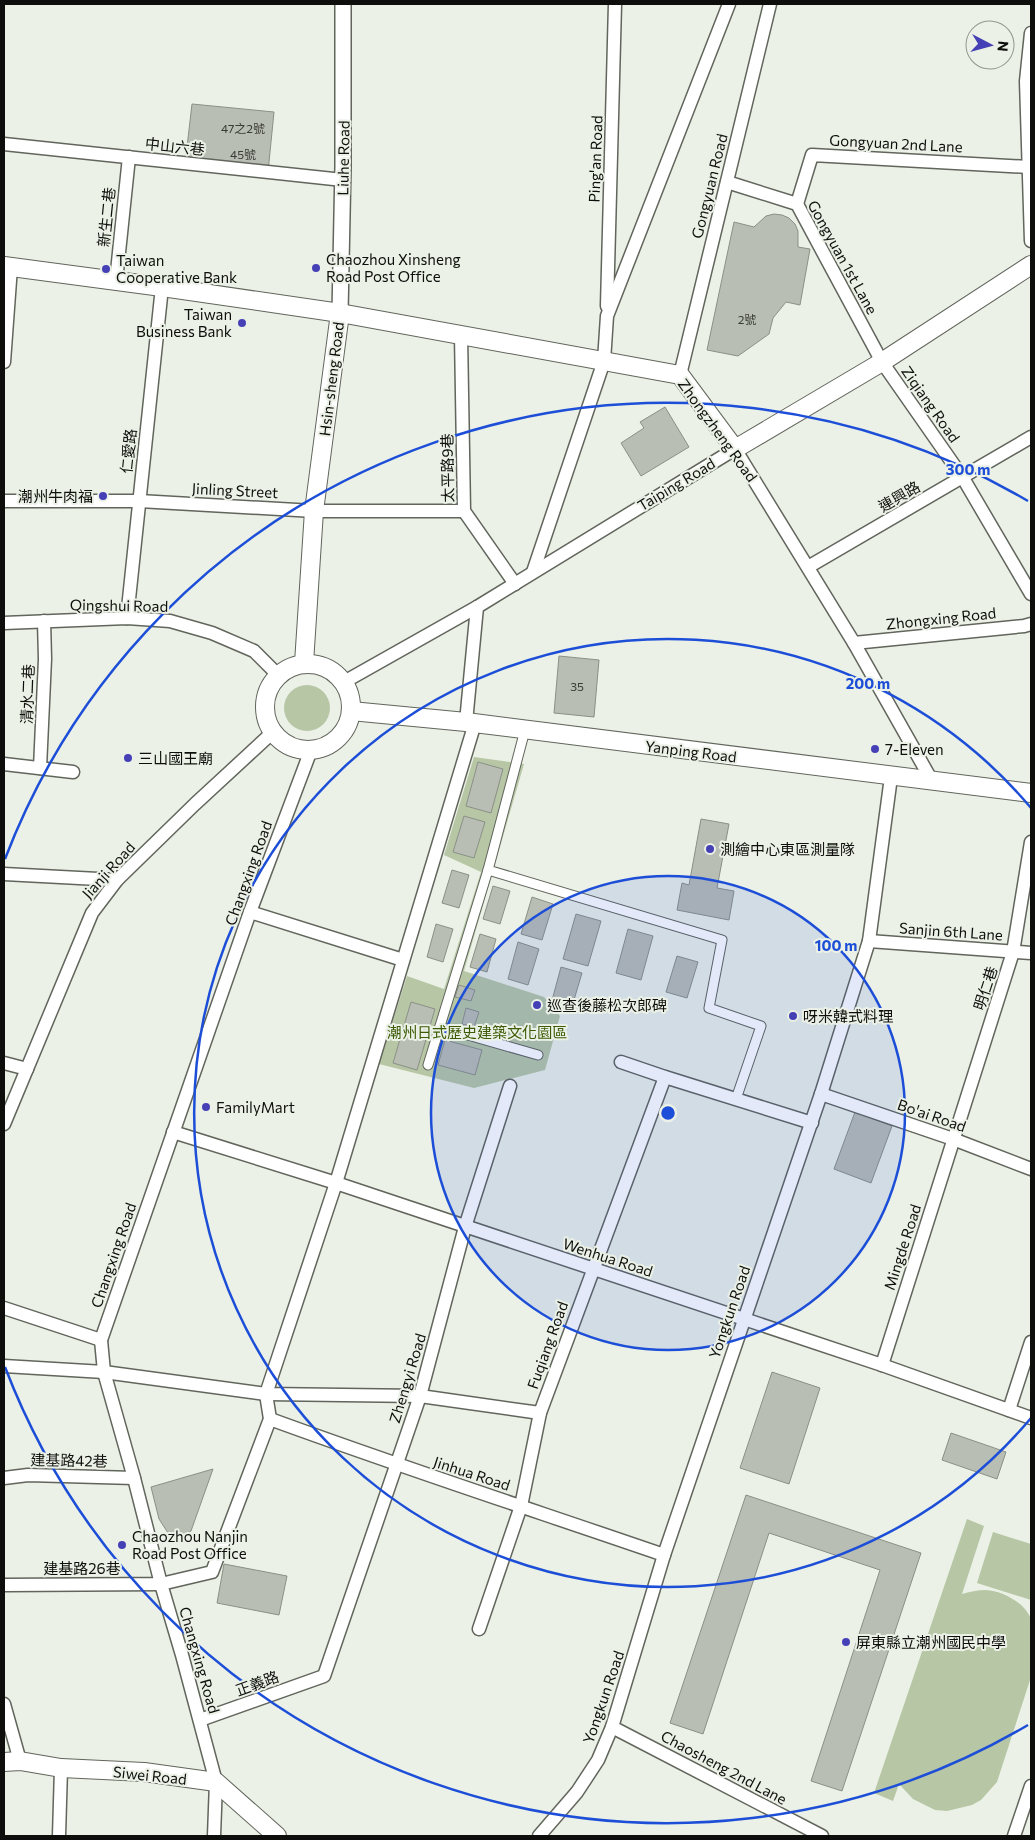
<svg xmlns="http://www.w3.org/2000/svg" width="1035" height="1840" viewBox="0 0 1035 1840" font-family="Commissioner,'Noto Sans TC',sans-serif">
	<rect width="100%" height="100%" fill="#ebf1e6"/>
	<g fill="#b7c7a6">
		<circle cx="307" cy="708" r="23"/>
		<path d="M474,757L524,764L464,971L544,997L560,1016L545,1070L474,1088L379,1064L407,976L444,989L481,872L444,855Z"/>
		<path d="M967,1519L984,1526L962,1594C969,1592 978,1590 986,1590C1003,1591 1025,1603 1031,1619V1677L997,1782L981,1800L972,1805L947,1811L935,1810L913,1799L899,1784L893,1801L874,1793Z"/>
		<path d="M993,1532L1031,1544V1600L977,1583Z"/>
	</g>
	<g fill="#b9beb4" stroke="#8b9086">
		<path d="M192,104L274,112L268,172L185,164Z"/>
		<path d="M774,214L782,215L789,218L795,224L798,231V247L810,249L800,305L786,302L773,318L769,334L738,356L707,350L734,222L754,227L766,216Z"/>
		<path d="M665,407L689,447L641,476L621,443L644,428L640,422Z"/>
		<path d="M559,656L599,660L594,717L554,713Z"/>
		<path d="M478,762L503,769L491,813L466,806Z"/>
		<path d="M464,816L485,822L474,858L453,852Z"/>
		<path d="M701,819L729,824L717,888L734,891L729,920L677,910L682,883L689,885Z"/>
		<path d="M452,870L469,875L459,908L442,903Z"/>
		<path d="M493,886L510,891L500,924L483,919Z"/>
		<path d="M532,897L553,904L542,940L521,934Z"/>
		<path d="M576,914L601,921L588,966L563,959Z"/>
		<path d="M436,924L453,929L443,962L427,957Z"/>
		<path d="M628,929L653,936L641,980L616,973Z"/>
		<path d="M480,934L496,939L487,972L470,967Z"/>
		<path d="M518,942L539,949L528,985L508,979Z"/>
		<path d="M677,956L698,962L687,998L666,992Z"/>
		<path d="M561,967L582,973L571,1010L551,1004Z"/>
		<path d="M459,985L475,990L471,1001L455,997Z"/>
		<path d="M411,1002L435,1009L417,1070L393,1063Z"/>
		<path d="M466,1008L479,1012L474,1027L462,1024Z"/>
		<path d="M445,1040L482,1050L475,1075L438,1065Z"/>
		<path d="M855,1112L892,1126L871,1183L834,1169Z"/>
		<path d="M772,1372L820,1388L789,1484L740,1468Z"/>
		<path d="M951,1433L1006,1452L997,1479L942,1460Z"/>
		<path d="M213,1469L191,1531L182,1538L170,1536L159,1519L151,1487Z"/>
		<path d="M746,1495L921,1553L842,1791L811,1781L880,1570L769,1533L703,1734L670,1723Z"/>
		<path d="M224,1564L287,1576L279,1615L217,1603Z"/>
	</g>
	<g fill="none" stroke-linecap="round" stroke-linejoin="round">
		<defs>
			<g id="pedestrian">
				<path d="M525,730L488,870L722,940L709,1008L761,1026L736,1099"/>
				<path d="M440,1027L538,1055"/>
				<path d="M428,1065L488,870"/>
			</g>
			<g id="minor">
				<path d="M1031,33L1026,81L1031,241"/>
				<path d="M4,144L343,180"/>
				<path d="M727,182L797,204L882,362L963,478L1031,594"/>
				<path d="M797,204L812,155L1029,167"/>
				<path d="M116,281L129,157"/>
				<path d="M607,306L615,4"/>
				<path d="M461,335L464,511L515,584"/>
				<path d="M4,362L11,267"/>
				<path d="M680,375L770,4"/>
				<path d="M4,501H139L314,511H464"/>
				<path d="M808,567L1031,437"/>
				<path d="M533,572L604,361L607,316L729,4"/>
				<path d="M127,618L162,287"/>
				<path d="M4,623L127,618L170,621L212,633L254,651L278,675"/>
				<path d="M854,643L1024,626L1031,624"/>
				<path d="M344,682L477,607L735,449L854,643L932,781"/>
				<path d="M466,722L477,607"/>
				<path d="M4,764L73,772"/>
				<path d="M40,768L45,659L44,621"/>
				<path d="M4,874L117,880"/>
				<path d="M250,912L403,960"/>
				<path d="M869,941L1031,953"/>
				<path d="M621,1062L665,1077L812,1123"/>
				<path d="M4,1063L27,1069"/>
				<path d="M821,1094L953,1139L1031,1169"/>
				<path d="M4,1124L92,913L117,880L195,804L273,732"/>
				<path d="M173,1132L336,1183L882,1365L1031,1418"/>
				<path d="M4,1308L101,1340"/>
				<path d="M882,1365L1013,952L1031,842"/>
				<path d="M4,1366L104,1372L266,1394L420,1396L540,1413"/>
				<path d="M1009,1410L1031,1342"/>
				<path d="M270,1419C401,1467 533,1510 664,1555"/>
				<path d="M4,1478L28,1475L134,1478"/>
				<path d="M4,1585L161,1584L212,1572L270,1419L266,1394L336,1183L475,723"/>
				<path d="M479,1629L521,1506L540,1413L665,1077"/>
				<path d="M4,1704L20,1761"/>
				<path d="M200,1720L324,1676L420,1396L465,1227L510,1086"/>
				<path d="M612,1727L822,1836"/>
				<path d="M59,1836L61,1768"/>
				<path d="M214,1836L216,1782L182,1655L161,1584L134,1478L104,1372L101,1340L250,912L311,750"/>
				<path d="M539,1836L577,1792L598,1760L612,1727L664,1555L821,1094L869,941L891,777"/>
				<path d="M1014,1836L1031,1786"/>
			</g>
			<path id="tertiary" d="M340,313L343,166V4"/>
			<g id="secondary">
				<path d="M4,266L162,287L340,313L680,375L735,449L882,362L1031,265"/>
				<path d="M304,663L314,511L340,313"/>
				<circle cx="308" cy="707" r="43"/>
				<path d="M351,711L466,722L1031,793"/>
				<path d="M4,1762L20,1761L61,1768L144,1772L216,1782L277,1836"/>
			</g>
		</defs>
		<use href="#pedestrian" stroke="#61655c" stroke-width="11"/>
		<use href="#minor" stroke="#61655c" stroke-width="15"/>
		<use href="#tertiary" stroke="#61655c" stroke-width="18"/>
		<use href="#secondary" stroke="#61655c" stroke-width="20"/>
		<use href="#pedestrian" stroke="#fff" stroke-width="9"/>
		<use href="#minor" stroke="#fff" stroke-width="12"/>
		<use href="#tertiary" stroke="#fff" stroke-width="15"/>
		<use href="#secondary" stroke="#fff" stroke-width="18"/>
	</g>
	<circle cx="668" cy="1113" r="237" fill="#1d4ed8" fill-opacity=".12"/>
	<g fill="none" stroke="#1d4ed8" stroke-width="2.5">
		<circle cx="668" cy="1113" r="237"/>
		<path d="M1031 1418A474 474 0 1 1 1031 808"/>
		<path d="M1028 1725A710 710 0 0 1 5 1367M5 859A710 710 0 0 1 1028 501"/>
	</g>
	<g fill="#4540b6" stroke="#ebf1e6" stroke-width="2">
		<circle cx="316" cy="268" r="5"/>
		<circle cx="106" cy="269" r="5"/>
		<circle cx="242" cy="323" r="5"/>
		<circle cx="103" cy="496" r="5"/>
		<circle cx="875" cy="749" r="5"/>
		<circle cx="128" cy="758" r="5"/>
		<circle cx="710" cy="849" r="5"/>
		<circle cx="537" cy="1005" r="5"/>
		<circle cx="793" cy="1016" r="5"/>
		<circle cx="206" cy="1107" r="5"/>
		<circle cx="122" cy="1545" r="5"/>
		<circle cx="846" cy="1642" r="5"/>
	</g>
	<g text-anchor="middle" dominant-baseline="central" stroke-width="4" stroke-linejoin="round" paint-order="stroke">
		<g font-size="12" fill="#393b36">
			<text x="243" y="128">47之2號</text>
			<text x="243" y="154">45號</text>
			<text x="747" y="319">2號</text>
			<text x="577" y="686">35</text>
		</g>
		<g font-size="15" fill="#0e0f0c" stroke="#ebf1e6">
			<text transform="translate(896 143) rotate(3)">Gongyuan 2nd Lane</text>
			<text transform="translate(175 146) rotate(6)">中山六巷</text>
			<text transform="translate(343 158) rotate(-89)">Liuhe Road</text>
			<text transform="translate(595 159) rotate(-88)">Ping'an Road</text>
			<text transform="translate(709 186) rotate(-76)">Gongyuan Road</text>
			<text transform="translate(106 217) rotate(-84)">新生二巷</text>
			<text transform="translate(843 257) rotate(61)">Gongyuan 1st Lane</text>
			<text transform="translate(331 379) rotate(-83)">Hsin-sheng Road</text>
			<text transform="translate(931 404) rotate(55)">Ziqiang Road</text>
			<text transform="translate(718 430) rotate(54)">Zhongzheng Road</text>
			<text transform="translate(128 451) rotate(-84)">仁愛路</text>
			<text transform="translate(447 468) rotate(-91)">太平路9巷</text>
			<text transform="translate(676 484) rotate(-31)">Taiping Road</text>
			<text transform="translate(235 490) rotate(3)">Jinling Street</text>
			<text transform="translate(899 496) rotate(-30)">連興路</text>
			<text transform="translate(119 605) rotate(1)">Qingshui Road</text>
			<text transform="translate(941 618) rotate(-6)">Zhongxing Road</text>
			<text transform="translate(27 694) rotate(-88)">清水二巷</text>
			<text transform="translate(691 751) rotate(7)">Yanping Road</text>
			<text transform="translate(108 870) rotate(-48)">Jianji Road</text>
			<text transform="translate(248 873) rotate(-70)">Changxing Road</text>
			<text transform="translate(951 931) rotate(4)">Sanjin 6th Lane</text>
			<text transform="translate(985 988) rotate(-72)">明仁巷</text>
			<text transform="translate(932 1115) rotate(19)">Bo'ai Road</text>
			<text transform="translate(902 1247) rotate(-72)">Mingde Road</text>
			<text transform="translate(113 1255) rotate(-71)">Changxing Road</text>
			<text transform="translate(608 1257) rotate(18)">Wenhua Road</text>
			<text transform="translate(729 1312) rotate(-71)">Yongkun Road</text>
			<text transform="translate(547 1345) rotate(-70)">Fuqiang Road</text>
			<text transform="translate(407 1378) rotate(-73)">Zhengyi Road</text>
			<text transform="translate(69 1460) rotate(1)">建基路42巷</text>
			<text transform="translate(472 1473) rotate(18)">Jinhua Road</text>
			<text x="82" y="1568">建基路26巷</text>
			<text transform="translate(200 1660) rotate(74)">Changxing Road</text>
			<text transform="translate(257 1683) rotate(-20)">正義路</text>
			<text transform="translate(603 1697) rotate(-71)">Yongkun Road</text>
			<text transform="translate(724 1767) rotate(28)">Chaosheng 2nd Lane</text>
			<text transform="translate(150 1775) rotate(6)">Siwei Road</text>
		</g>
		<g font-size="15" fill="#0e0f0c" stroke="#ebf1e6" text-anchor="start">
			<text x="326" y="259">Chaozhou Xinsheng<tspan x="326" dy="17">Road Post Office</tspan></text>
			<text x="116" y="260">Taiwan<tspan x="116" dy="17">Cooperative Bank</tspan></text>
			<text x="232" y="314" text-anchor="end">Taiwan<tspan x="232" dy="17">Business Bank</tspan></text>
			<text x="93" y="496" text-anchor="end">潮州牛肉福</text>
			<text x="885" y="749">7-Eleven</text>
			<text x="138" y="758">三山國王廟</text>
			<text x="720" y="849">測繪中心東區測量隊</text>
			<text x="547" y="1005">巡查後藤松次郎碑</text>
			<text x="803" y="1016">呀米韓式料理</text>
			<text x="216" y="1107">FamilyMart</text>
			<text x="132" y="1536">Chaozhou Nanjin<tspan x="132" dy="17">Road Post Office</tspan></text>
			<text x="856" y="1642">屏東縣立潮州國民中學</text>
		</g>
		<g font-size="15" fill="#3d5a05" stroke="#ebf1e6">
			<text x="477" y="1032">潮州日式歷史建築文化園區</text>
		</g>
	</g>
	<circle cx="668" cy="1113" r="8" fill="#1d4ed8" stroke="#ebf1e6" stroke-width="2.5"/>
	<g font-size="15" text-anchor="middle" font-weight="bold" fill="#1d4ed8" stroke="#ebf1e6" stroke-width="4" stroke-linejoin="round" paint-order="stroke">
		<text x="968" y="475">300 m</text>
		<text x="868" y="689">200 m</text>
		<text x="836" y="951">100 m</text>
	</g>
	<rect width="1035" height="1840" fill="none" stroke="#0e0f0c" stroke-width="10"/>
	<g transform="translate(990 45) rotate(96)"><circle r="24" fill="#ebf1e6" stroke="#93978f"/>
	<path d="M0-4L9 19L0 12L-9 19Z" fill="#4540b6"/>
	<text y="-8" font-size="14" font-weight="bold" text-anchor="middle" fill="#0e0f0c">N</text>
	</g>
</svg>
